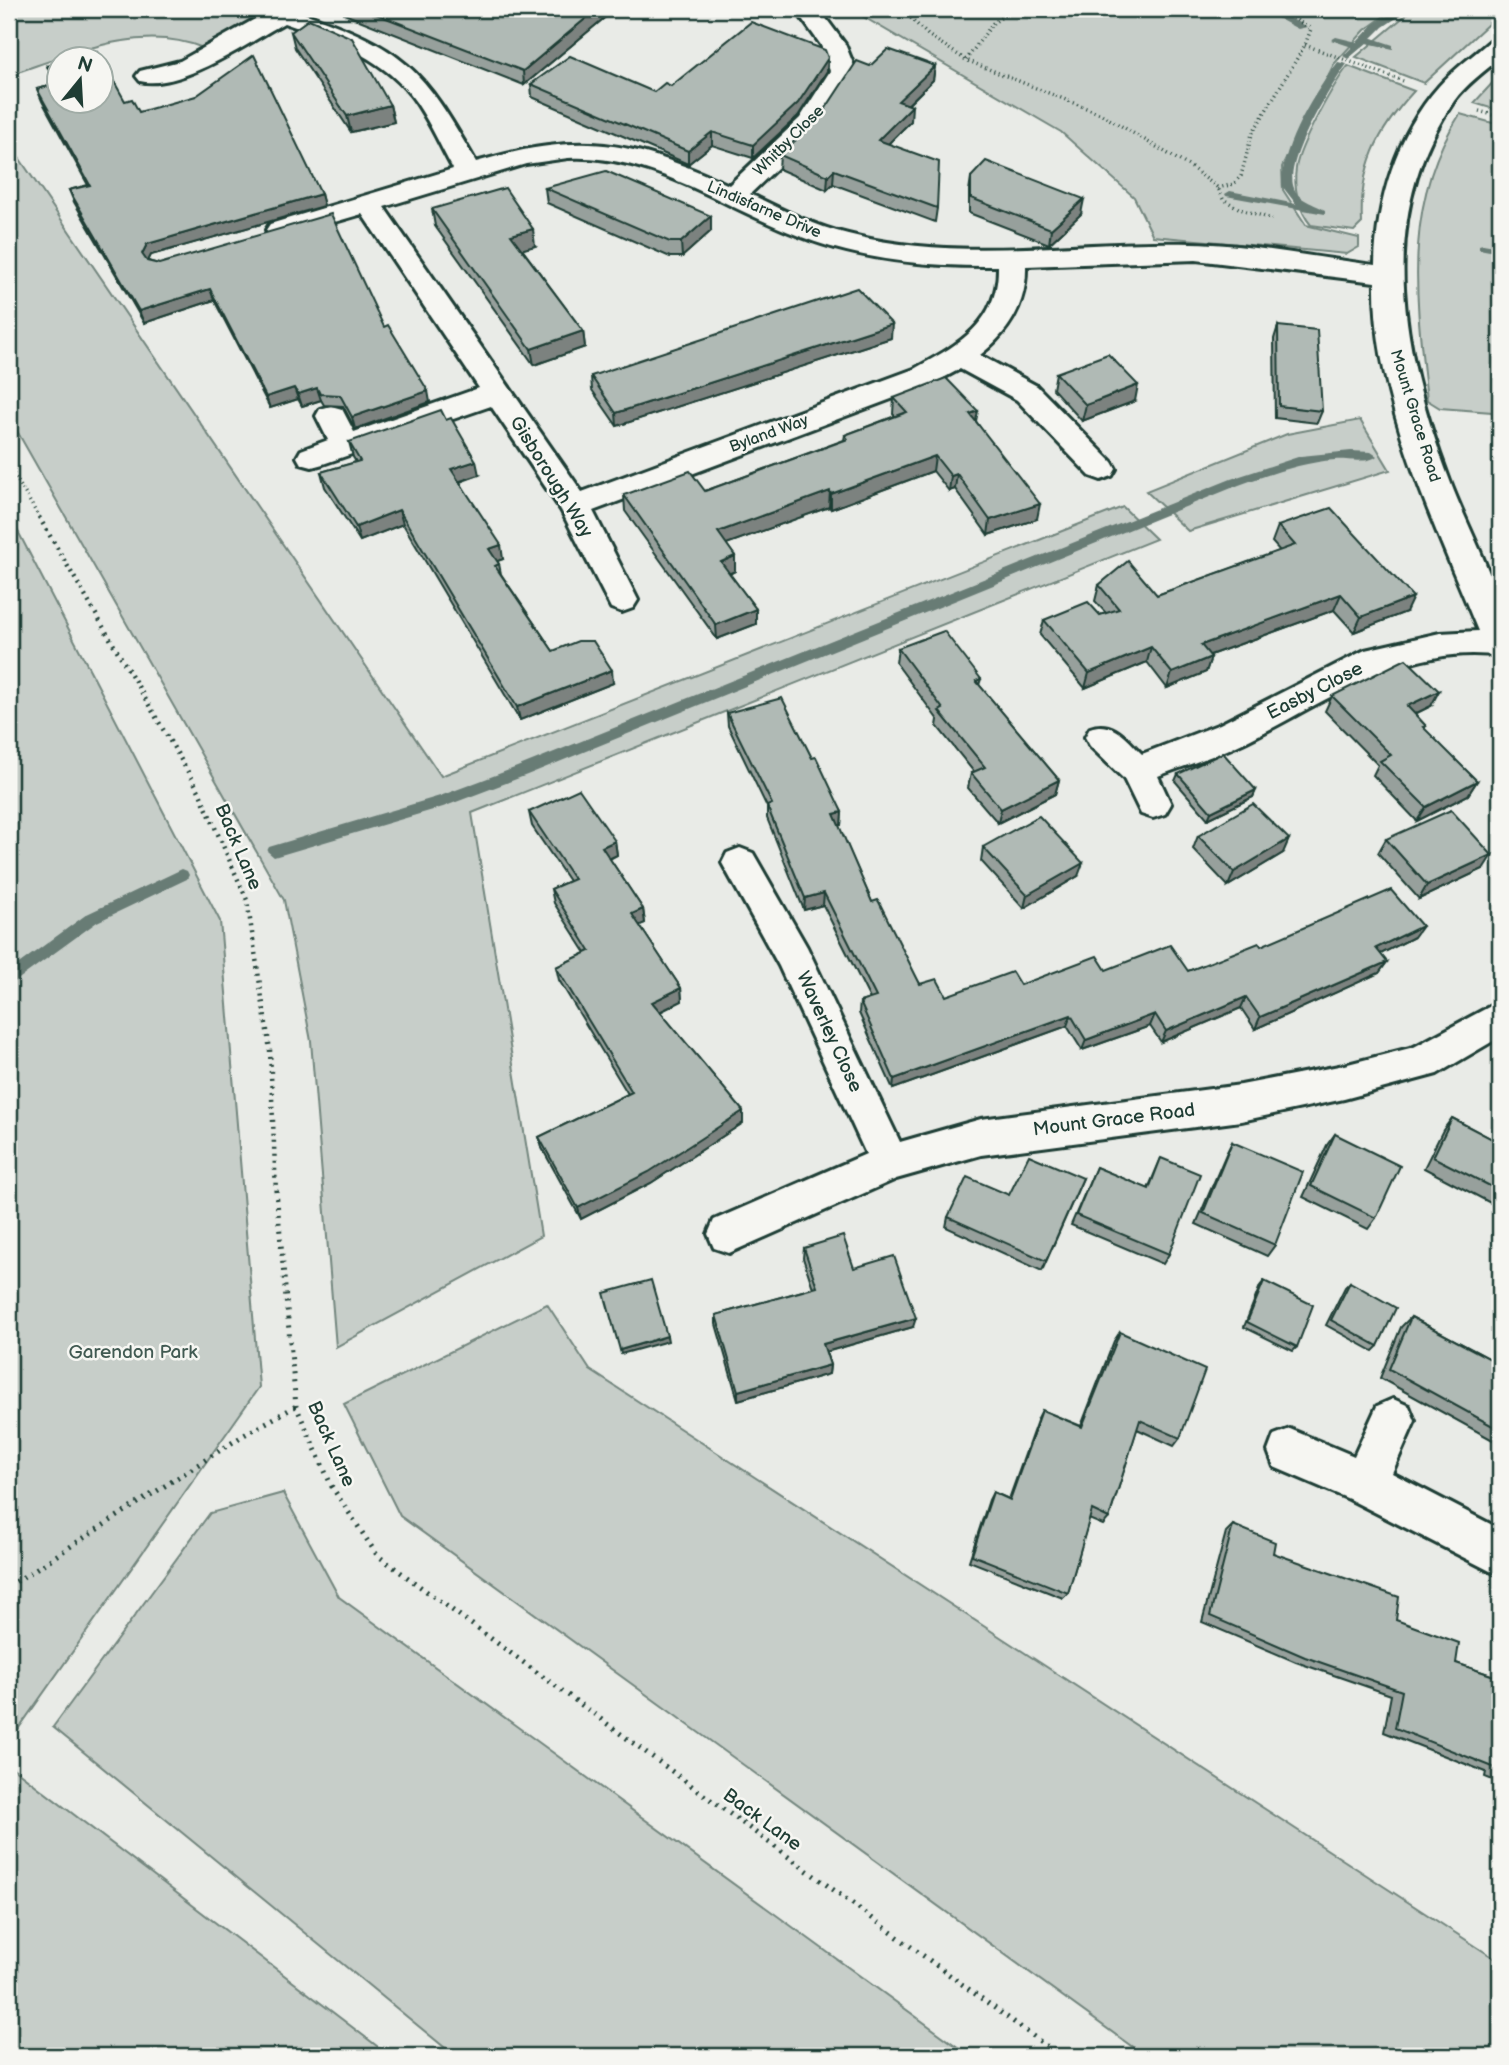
<svg xmlns="http://www.w3.org/2000/svg" width="1509" height="2065" viewBox="0 0 1509 2065" font-family="'Balsamiq Sans',sans-serif">
	<rect width="100%" height="100%" fill="#e9ebe7"/>
	<filter id="ink" filterUnits="userSpaceOnUse"><feTurbulence type="fractalNoise" baseFrequency=".0143" numOctaves="2"/><feDisplacementMap in="SourceGraphic" scale="14" xChannelSelector="R" yChannelSelector="G"/><feConvolveMatrix kernelMatrix="1 2 1 2 8 2 1 2 1" color-interpolation-filters="sRGB"/></filter>
	<g filter="url(#ink)">
		<g fill="#c7cec9" stroke="#73867e" stroke-width="2">
			<path d="M9,9H268L203,48C142,23 74,53 15,73L9,66Z"/>
			<path d="M850,9H1394L1365,30L1334,64L1282,167L1283,190L1306,225L1359,238V247L1347,254L1153,236L1134,197L1061,132Z"/>
			<path d="M1413,9H1500V13L1424,83L1356,57Z"/>
			<path d="M1348,66L1414,91C1377,131 1359,168 1362,223L1354,231L1311,225C1299,211 1293,187 1296,168C1299,146 1333,85 1348,66Z"/>
			<path d="M1500,74V111L1474,103L1497,78Z"/>
			<path d="M1460,114L1500,125V430L1492,412L1440,408L1427,400C1416,300 1402,202 1460,114Z"/>
			<path d="M9,143L441,776L1123,507L1156,539L472,813L541,1236L336,1347L311,1041L284,900L9,417Z"/>
			<path d="M1360,420L1390,470L1188,531L1146,491L1287,434Z"/>
			<path d="M9,514L220,921L259,1387L9,1742Z"/>
			<path d="M547,1304L590,1370L1500,1962V2056H1145L400,1516L344,1404Z"/>
			<path d="M283,1493L339,1597L970,2056H455L53,1727L210,1513Z"/>
			<path d="M9,1765L390,2056H9Z"/>
		</g>
		<g fill="none" stroke-linecap="round" stroke-linejoin="round">
			<g fill="#687c75" fill-rule="evenodd">
				<path d="M1260,9H1272L1307,27L1298,29Z"/>
				<path d="M1398,9H1410L1383,27L1372,38L1393,45V49L1367,43L1348,59L1343,56L1352,47L1331,40L1336,37L1357,42L1375,23Z"/>
				<path d="M1338,62L1347,64C1331,86 1283,162 1294,188C1298,200 1315,204 1325,210V214L1226,196L1225,194L1230,191L1296,204L1282,186C1280,147 1315,92 1338,62Z"/>
				<path d="M1483,244L1500,247V253L1479,249V245Z"/>
				<path d="M1351,451L1371,452L1377,456C1369,464 1347,459 1335,460C1302,462 1271,474 1239,485L527,775L443,807L274,857L267,851L269,847L440,796L517,767L1231,479L1301,456Z"/>
				<path d="M182,869L187,871L189,875L187,879L97,922L9,986V971L87,914Z"/>
			</g>
			<defs>
				<g id="minor">
					<path d="M273,9H303L301,12C405,49 422,67 476,162C582,131 629,140 729,185L800,118L830,71L821,45L795,9H819L845,44L856,71L818,129L750,194C781,209 814,226 848,234C961,263 1076,240 1191,243C1250,244 1316,258 1375,265C1376,203 1397,133 1439,86C1454,69 1474,55 1491,40L1500,38V58C1485,71 1466,84 1454,101C1373,217 1403,358 1450,481C1465,521 1488,562 1499,603C1504,619 1500,640 1500,656C1407,642 1326,702 1247,741C1218,755 1187,765 1158,776L1171,804L1165,814L1153,818L1141,814L1124,779L1090,746L1085,737L1090,728C1113,720 1126,738 1142,754L1220,724L1365,650L1440,633L1478,631C1435,525 1373,399 1375,282L1196,260L1026,266C1027,304 1009,332 980,355L1037,386L1112,462L1116,469L1112,476L1101,480L1090,476L1017,400L960,369L934,383L593,511L638,600L633,608L622,612L611,608L561,510L491,406L323,464L312,467L301,464L297,457L301,450L328,440L316,416L320,409L331,406L342,409L354,432L479,388L362,214L280,238L270,236L266,230L270,224L453,169C439,144 428,117 410,94C378,55 330,39 284,23C250,42 179,91 140,81L136,76L140,71L180,61ZM568,158C651,153 724,208 799,236C862,261 931,267 998,266C999,323 958,345 914,369L582,492L384,207L526,164Z"/>
					<path d="M740,848L753,853L807,947L900,1142L981,1119L1241,1085L1344,1065L1414,1047L1500,1001V1037L1437,1074L1344,1099L1241,1121L981,1155L896,1179L729,1253L714,1248L708,1234L714,1220L866,1154L779,966L722,863L727,853Z"/>
					<path d="M1393,1399L1409,1406L1415,1421L1392,1473L1500,1529V1576L1349,1499L1274,1467L1268,1451L1274,1435L1290,1429L1354,1456L1377,1406Z"/>
				</g>
			</defs>
			<use href="#minor" stroke="#1f3d34" stroke-width="6"/>
			<g stroke="#1f3d34" stroke-width="3.5" stroke-dasharray="1 3.5" stroke-linecap="butt">
				<path d="M901,9L928,35L966,60L1101,114L1192,168L1218,188L1223,199L1240,209L1272,219"/>
				<path d="M1305,45L1406,82"/>
				<path d="M966,60L993,23L1014,9"/>
				<path d="M1479,111L1500,117"/>
				<path d="M1218,188L1234,184L1241,176L1252,134L1305,45L1311,29L1279,9"/>
				<path d="M9,466L40,519"/>
			</g>
			<path stroke="#1f3d34" stroke-width="4.5" stroke-dasharray="2 5" stroke-linecap="butt" d="M39,517L198,789L247,900L270,1050L276,1192"/>
			<g stroke="#1f3d34" stroke-width="5" stroke-dasharray="2 6" stroke-linecap="butt">
				<path d="M276,1190L296,1406L332,1487L377,1555L1060,2056"/>
				<path d="M9,1586L244,1435L296,1406"/>
			</g>
			<use href="#minor" fill="#f6f6f2" fill-rule="evenodd"/>
		</g>
		<g fill="#97a09c" stroke="#1f3d34" stroke-width="2">
			<path d="M343,9H615L524,85L344,14Z"/>
			<path d="M291,32L390,105L394,122L351,132L295,48Z"/>
			<path d="M828,58L827,71L798,116L753,158L712,145L688,164L532,97L531,84L654,92L671,86Z"/>
			<path d="M47,66L125,101L139,112L321,194L324,206L151,255L148,261L384,327L430,402L355,429L343,406L324,405L321,400L302,406L298,399L270,408L214,300L144,323L74,202L69,190L88,185L42,101L37,89L55,85Z"/>
			<path d="M870,66H935L933,80L908,105L911,121L888,144L937,208L935,222L833,184L827,190L779,169L780,155L820,117Z"/>
			<path d="M971,177L1081,214L1049,244L969,213V191Z"/>
			<path d="M545,188L711,231L682,257H670L547,203Z"/>
			<path d="M432,209L535,246L522,249L583,331L585,347L534,365L435,226Z"/>
			<path d="M1278,326L1322,411L1317,423L1275,418L1274,339Z"/>
			<path d="M891,338L617,426L592,390L591,376Z"/>
			<path d="M1056,373L1135,401L1082,421L1053,389Z"/>
			<path d="M894,398L976,421L1037,519L988,535L955,489L949,491L933,471L831,509L829,507L726,544L735,556V571L730,574L756,609V624L717,639L625,511L624,495L705,491L844,440L845,435L895,416L893,414Z"/>
			<path d="M349,442L479,475L460,482L503,559L497,561L499,564L501,574L553,651L613,683L520,720L403,524L360,541L325,487L321,472L356,462L353,457Z"/>
			<path d="M1278,526L1406,612L1354,632L1334,610L1210,655L1211,657L1206,672L1167,688L1147,662L1085,688L1040,635L1044,620L1100,615L1106,613L1095,601L1099,585L1157,595L1280,551L1272,542Z"/>
			<path d="M898,648L981,679L979,685L1059,780L1055,794L998,823L968,788L971,773L974,772L937,726L938,720L896,663Z"/>
			<path d="M1332,696L1431,706L1415,714L1426,726L1424,729L1477,781L1468,795L1417,821L1373,775L1378,765L1325,711Z"/>
			<path d="M727,713L812,758L842,812L841,825H838L872,902L920,984L946,996L1106,970L1188,971L1261,946L1414,937L1380,954L1387,962L1379,973L1255,1029L1241,1008L1161,1042L1150,1026L1082,1050L1067,1026L893,1089L859,1013L860,1002L870,999L823,905L804,910L767,818V807L728,726Z"/>
			<path d="M1178,774L1256,790L1253,797L1208,819L1175,781Z"/>
			<path d="M529,812L615,841L617,855L610,859L643,909L645,923L639,925L681,988L682,1001L660,1012L743,1111V1123L651,1183L581,1219L542,1148L539,1137L628,1094L559,980L556,967L586,953L554,903L551,889L569,881L532,826Z"/>
			<path d="M1198,836L1283,853L1228,886L1193,849Z"/>
			<path d="M1386,839L1483,869L1419,899L1378,853Z"/>
			<path d="M983,847L1078,876L1024,908L981,861Z"/>
			<path d="M1452,1118L1499,1143L1500,1141V1208L1424,1168L1443,1130Z"/>
			<path d="M1335,1134L1376,1218L1368,1229L1303,1197L1327,1145Z"/>
			<path d="M1232,1142L1275,1245L1267,1256L1196,1224L1226,1154Z"/>
			<path d="M1161,1158L1169,1254L1163,1264L1071,1225L1096,1167L1148,1189Z"/>
			<path d="M1083,1178L1042,1271L946,1227L948,1217L1009,1195Z"/>
			<path d="M804,1248L854,1268L913,1327L826,1352L830,1365L829,1374L738,1400L716,1324V1315L813,1288L803,1258Z"/>
			<path d="M1264,1281L1297,1347L1293,1351L1244,1327L1260,1286Z"/>
			<path d="M1350,1282L1378,1346L1373,1351L1326,1325L1345,1287Z"/>
			<path d="M1411,1317L1500,1364V1444L1380,1378L1401,1327Z"/>
			<path d="M1120,1332L1180,1438L1174,1446L1137,1429L1109,1518L1103,1525L1089,1519L1068,1593L1063,1598L969,1561L989,1500L993,1492L1009,1499L1038,1418L1042,1410L1081,1426L1114,1341Z"/>
			<path d="M1233,1525L1273,1553L1396,1620L1456,1663L1500,1678V1783L1485,1777L1486,1772L1384,1732L1391,1695L1296,1662L1202,1622L1226,1532Z"/>
		</g>
		<g fill="#7b827f" stroke="#1f3d34" stroke-width="2">
			<path d="M597,9H615L524,85L523,71Z"/>
			<path d="M828,58L827,71L798,116L753,158V145Z"/>
			<path d="M935,66L933,80L897,115L898,101Z"/>
			<path d="M390,105L394,122L351,132L347,116Z"/>
			<path d="M912,106L911,121L877,155L878,140Z"/>
			<path d="M712,132V145L688,164V151Z"/>
			<path d="M834,170L833,184L827,190L828,176Z"/>
			<path d="M321,194L324,206L151,255L146,265L142,254L147,244Z"/>
			<path d="M1084,199L1081,214L1049,244L1051,229Z"/>
			<path d="M711,216V231L682,257L681,242Z"/>
			<path d="M533,229L535,246L513,252L511,235Z"/>
			<path d="M210,289L214,300L144,323L139,311Z"/>
			<path d="M892,324L891,338L617,426L616,413Z"/>
			<path d="M583,331L585,347L534,365L531,349Z"/>
			<path d="M1138,385L1135,401L1082,421L1086,405Z"/>
			<path d="M294,388L298,399L270,408L266,397Z"/>
			<path d="M317,388L321,400L302,406L298,394Z"/>
			<path d="M428,391L430,402L355,429L352,417Z"/>
			<path d="M978,411L975,426L970,414Z"/>
			<path d="M935,456L933,471L831,509V494Z"/>
			<path d="M476,461L479,475L454,483L451,469Z"/>
			<path d="M957,474L955,489L949,491L951,476Z"/>
			<path d="M830,491L829,507L718,547V532Z"/>
			<path d="M1040,504L1037,519L988,535L990,520Z"/>
			<path d="M399,510L403,524L360,541L356,527Z"/>
			<path d="M501,545L503,559L492,563L489,549Z"/>
			<path d="M735,556V571L721,577V562Z"/>
			<path d="M1341,594L1334,610L1196,660L1201,645Z"/>
			<path d="M1413,597L1406,612L1354,632L1361,617Z"/>
			<path d="M756,609V624L717,639L716,625Z"/>
			<path d="M1151,647L1147,662L1085,688L1089,673Z"/>
			<path d="M1211,657L1206,672L1167,688L1172,673Z"/>
			<path d="M612,670L613,683L520,720L517,707Z"/>
			<path d="M1439,691L1431,706L1400,721L1407,706Z"/>
			<path d="M1059,780L1055,794L998,823L1001,809Z"/>
			<path d="M1477,781L1468,795L1417,821L1426,807Z"/>
			<path d="M1256,790L1253,797L1208,819L1211,812Z"/>
			<path d="M842,812L841,825L833,827L834,814Z"/>
			<path d="M1289,839L1283,853L1228,886L1234,872Z"/>
			<path d="M615,841L617,855L604,861L602,847Z"/>
			<path d="M1492,855L1483,869L1419,899L1427,885Z"/>
			<path d="M1083,863L1078,876L1024,908L1027,895Z"/>
			<path d="M824,893L823,905L804,910L805,898Z"/>
			<path d="M643,909L645,923L634,928L632,914Z"/>
			<path d="M1422,926L1414,937L1369,960L1376,948Z"/>
			<path d="M1387,962L1379,973L1255,1029L1260,1017Z"/>
			<path d="M681,988L682,1001L653,1015L652,1002Z"/>
			<path d="M1246,997L1241,1008L1161,1042L1166,1031Z"/>
			<path d="M1155,1014L1150,1026L1082,1050L1086,1040Z"/>
			<path d="M1071,1015L1067,1026L893,1089L894,1079Z"/>
			<path d="M743,1111V1123L651,1183L581,1219L578,1208Z"/>
			<path d="M916,1318L913,1327L822,1353L823,1344Z"/>
			<path d="M667,1336L668,1341L621,1354L620,1350Z"/>
			<path d="M830,1365L829,1374L738,1400V1391Z"/>
		</g>
		<g fill="#b0bab5" stroke="#1f3d34" stroke-width="2">
			<path d="M363,9H597L523,71Z"/>
			<path d="M309,19L352,38L390,105L347,116L291,32Z"/>
			<path d="M751,22L825,50L828,58L798,103L753,145L712,132L688,151L531,84L570,56L654,92L665,83L671,86Z"/>
			<path d="M888,49L935,66L898,101L912,106L878,140L939,162L937,208L834,170L828,176L780,155L820,117L857,61L870,66Z"/>
			<path d="M97,52L101,60H70Z"/>
			<path d="M254,55L321,194L147,244L142,254L147,261L159,264L331,214L384,327L388,325L428,391L352,417L340,395L320,394L317,388L298,394L294,388L266,397L210,289L139,311L69,190L90,185L37,89L57,84L47,66L60,62V102H102V60L125,101L132,99L139,112L196,96Z"/>
			<path d="M986,161L1084,199L1051,229L971,198V177Z"/>
			<path d="M606,171L711,216L681,242H670L545,188Z"/>
			<path d="M505,188L533,229L511,235L583,331L531,349L432,209Z"/>
			<path d="M857,288L892,324L616,413L591,376Z"/>
			<path d="M1278,326L1317,330L1322,411L1279,406Z"/>
			<path d="M1108,354L1138,385L1086,405L1056,373Z"/>
			<path d="M946,378L978,411L970,414L1040,504L990,520L957,474L951,476L935,456L831,494L830,491L718,532L735,556L721,562L756,609L716,625L624,495L690,471L705,491L848,439L845,435L907,412L894,398Z"/>
			<path d="M441,410L446,420L451,418L476,461L451,469L501,545L489,549L499,564L495,566L553,651L578,641H593L612,670L517,707L399,510L356,527L321,472L360,461L349,442Z"/>
			<path d="M1331,508L1413,597L1361,617L1341,594L1201,645L1211,657L1172,673L1151,647L1089,673L1044,620L1088,602L1100,615L1119,609L1099,585L1128,561L1157,595L1295,545L1278,526Z"/>
			<path d="M944,631L981,679L976,681L1059,780L1001,809L971,773L985,767L939,711L943,709L898,648Z"/>
			<path d="M1406,659L1439,691L1407,706L1426,726L1423,727L1477,781L1426,807L1380,761L1391,755L1332,696Z"/>
			<path d="M782,698L812,758L816,757L842,812L834,814L872,902L878,900L920,984L937,979L946,996L1012,972L1020,985L1097,956L1106,970L1170,945L1188,971L1259,943L1261,946L1391,890L1422,926L1376,948L1387,962L1260,1017L1246,997L1166,1031L1155,1014L1086,1040L1071,1015L894,1079L860,1002L876,997L824,893L805,898L767,806L772,804L727,713Z"/>
			<path d="M1223,753L1256,790L1211,812L1178,774Z"/>
			<path d="M579,789L615,841L602,847L643,909L632,914L681,988L652,1002L743,1111L649,1172L578,1208L539,1137L632,1092L556,967L590,951L551,889L574,879L529,812Z"/>
			<path d="M1253,804L1289,839L1234,872L1198,836Z"/>
			<path d="M1451,810L1492,855L1427,885L1386,839Z"/>
			<path d="M1039,816L1083,863L1027,895L983,847Z"/>
			<path d="M1452,1118L1500,1143V1191L1433,1157Z"/>
			<path d="M1335,1134L1400,1166L1376,1218L1311,1186Z"/>
			<path d="M1232,1142L1303,1172L1275,1245L1203,1213Z"/>
			<path d="M1029,1155L1083,1178L1046,1261L948,1217L967,1177L1009,1195Z"/>
			<path d="M1161,1158L1200,1174L1169,1254L1076,1215L1096,1167L1149,1189Z"/>
			<path d="M843,1236L854,1268L894,1256L916,1318L823,1344L830,1365L738,1391L716,1315L817,1287L804,1248Z"/>
			<path d="M651,1280L667,1336L620,1350L604,1293Z"/>
			<path d="M1264,1281L1313,1305L1297,1347L1247,1322Z"/>
			<path d="M1350,1282L1396,1308L1378,1346L1331,1320Z"/>
			<path d="M1411,1317L1500,1364V1430L1389,1369Z"/>
			<path d="M1120,1332L1205,1370L1180,1438L1140,1420L1109,1518L1092,1510L1068,1593L972,1555L993,1492L1010,1500L1042,1410L1082,1427Z"/>
			<path d="M1233,1525L1275,1542L1273,1553L1399,1597L1396,1620L1459,1643L1456,1663L1500,1678V1775L1498,1774V1769L1395,1728L1402,1691L1305,1657L1210,1616Z"/>
		</g>
	</g>
	<g text-anchor="middle" dominant-baseline="central" stroke-width="5" stroke-linejoin="round" paint-order="stroke">
		<g font-size="16" fill="#1f3d34" stroke="#f6f6f2">
			<text transform="translate(789 141) rotate(-45)">Whitby Close</text>
			<text transform="translate(764 210) rotate(23)">Lindisfarne Drive</text>
			<text transform="translate(1415 416) rotate(73)">Mount Grace Road</text>
			<text transform="translate(769 434) rotate(-20)">Byland Way</text>
		</g>
		<g font-size="19" fill="#1f3d34" stroke="#f6f6f2">
			<text transform="translate(551 477) rotate(58)">Gisborough Way</text>
			<text transform="translate(1315 691) rotate(-27)">Easby Close</text>
			<text transform="translate(238 847) rotate(67)">Back Lane</text>
			<text transform="translate(829 1032) rotate(65)">Waverley Close</text>
			<text transform="translate(1114 1120) rotate(-7)">Mount Grace Road</text>
			<text transform="translate(331 1444) rotate(66)">Back Lane</text>
			<text transform="translate(762 1820) rotate(36)">Back Lane</text>
		</g>
		<g font-size="19" fill="#415a52" stroke="#f6f6f2">
			<text x="133" y="1352">Garendon Park</text>
		</g>
	</g>
	<rect width="1509" height="2065" fill="none" stroke="#f6f6f2" stroke-width="35"/>
	<rect x="18" y="18" width="1474" height="2030" fill="none" stroke="#1f3d34" stroke-width="2.5" filter="url(#ink)"/>
	<g transform="translate(80 80) rotate(18)"><circle r="33" fill="#f6f6f2" stroke="#a0aca6" stroke-width="2"/>
	<path d="M0-5L12 26L0 18L-12 26Z" fill="#1f3d34"/>
	<text y="-10" font-size="19" font-weight="bold" text-anchor="middle" fill="#1f3d34">N</text>
	</g>
</svg>
